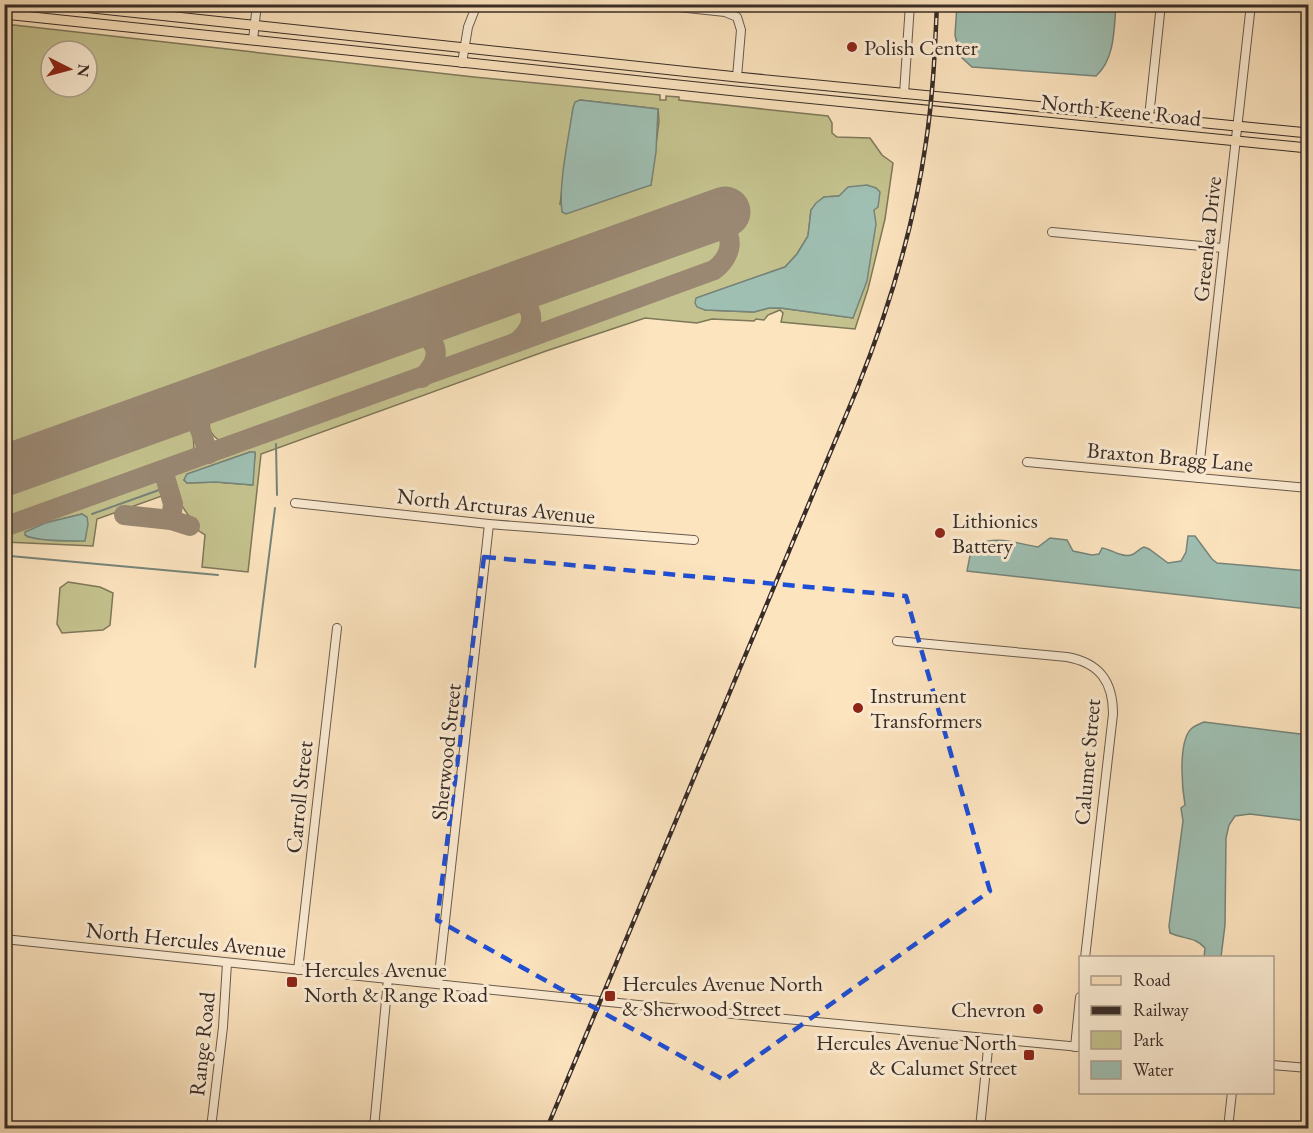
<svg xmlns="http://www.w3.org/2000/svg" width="1313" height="1133" viewBox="0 0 1313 1133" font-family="'EB Garamond',serif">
	<rect width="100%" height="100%" fill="#fce4bf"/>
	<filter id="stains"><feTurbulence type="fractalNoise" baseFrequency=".00333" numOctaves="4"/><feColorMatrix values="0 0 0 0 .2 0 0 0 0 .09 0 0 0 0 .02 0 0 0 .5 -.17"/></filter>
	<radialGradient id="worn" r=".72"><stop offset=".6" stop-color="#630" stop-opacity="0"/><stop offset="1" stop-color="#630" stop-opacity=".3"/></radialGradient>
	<g fill="#c4c28e" stroke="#7e775a" stroke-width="1.5" fill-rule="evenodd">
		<path d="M5,24L474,77L660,95V100H666V96L679,97V100L828,116L832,123V133L837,137L870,138L882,155L893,163L885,219L868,289L855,329L781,322L783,313L780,310L768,315L764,320L756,319L754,321L712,319L697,323L645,318L546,351L261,454L248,572L202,567L205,535L199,531L182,506L173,484V478L176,471L720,274C747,252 731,226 722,199L5,457ZM51,51H87V87H51ZM580,100L658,109L659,121L651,185L560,204L573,108ZM839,196L874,210L853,318L781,308H769L754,312L705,310L697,298L785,267L797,254L808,236L811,210L824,197ZM250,452L255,453L252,485L216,482L187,483L184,480L187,474Z"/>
		<path d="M710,231C730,232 728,255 715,265L537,329L538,309L533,295Z"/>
		<path d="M509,304L517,305L523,313V326L515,337L442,364L444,349L438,329Z"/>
		<path d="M408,340C422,341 429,348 428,363L420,372L224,443C207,435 206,424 215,409Z"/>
		<path d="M175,423L183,424L193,432L194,449L189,455L5,521V485Z"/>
		<path d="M149,480L160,483L164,493L162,496L97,519L93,546L5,542V532ZM82,514L78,541L28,537L45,523Z"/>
		<path d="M68,582L100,587L113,593L110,625L103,630L62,633L57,624L60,588Z"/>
	</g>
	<g fill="#9fbfb2" stroke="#76847a" stroke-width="1.5">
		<path d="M957,5H1116C1114,29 1115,59 1096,76L972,67L960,56L955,35Z"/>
		<path d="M580,100L658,109L656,152L651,185L566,214L562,212C558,186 569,135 573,108L575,102Z"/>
		<path d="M867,185L876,188L880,192L878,207L874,210L876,224L867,281L853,318L781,308H769L754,312L705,310L697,307L695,303L696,298L785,267L797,254L808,236L811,210L816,203L824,197L839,196L848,187Z"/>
		<path d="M250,452H255V456L253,485L216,482L187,483L184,480L187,474Z"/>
		<path d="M82,514L87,517L88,524L85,541C70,541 36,542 25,535V532L45,523Z"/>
		<path d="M1188,536H1195L1212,559L1217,563L1308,571V609L967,571L972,545C1001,536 1010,542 1038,547L1050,538L1067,540L1073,551L1092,555L1099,554L1102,548C1111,549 1122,558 1131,555C1136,554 1138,549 1144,547L1149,549L1168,563L1181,561L1186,552Z"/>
		<path d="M1204,722L1308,735V821L1250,814L1235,816L1229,825L1226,838L1225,925L1221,957H1204L1205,948C1196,937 1183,939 1170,933L1169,926L1183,821L1181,808L1185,805C1182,788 1178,742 1191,729C1194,726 1199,724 1204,722Z"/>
	</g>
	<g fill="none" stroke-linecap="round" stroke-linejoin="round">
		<g stroke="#76847a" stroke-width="2">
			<path d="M276,444L277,495"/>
			<path d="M92,514L159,490"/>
			<path d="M10,556L218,575"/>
			<path d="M255,667L275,508"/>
		</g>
		<g stroke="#9a8873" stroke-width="20">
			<path d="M403,328C436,332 447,353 422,378"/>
			<path d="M517,342L714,270C731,258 739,232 713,224C709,222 703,222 698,221"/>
			<path d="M190,403L209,454"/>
			<path d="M124,515L171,520L173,504L163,470"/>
			<path d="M171,520L190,526"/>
			<path d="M4,527L517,342C542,320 532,300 502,292"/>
		</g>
		<path stroke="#9a8873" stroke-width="51" d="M4,471L725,212"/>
		<defs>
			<g id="minor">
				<path d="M650,4L725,12L737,17L741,30L737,77"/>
				<path d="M253,40L257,4"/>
				<path d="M462,63L468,27L477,4"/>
				<path d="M904,94L910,4"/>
				<path d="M1149,117L1161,4"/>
				<path d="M1052,232L1223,248"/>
				<path d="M1027,462L1308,488"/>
				<path d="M1198,478L1251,4"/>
				<path d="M295,503L489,524L694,540"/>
				<path d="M897,641L1067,657C1100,663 1113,682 1113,714L1085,958"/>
				<path d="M4,939L638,1005L1080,1047"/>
				<path d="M298,970L337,628"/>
				<path d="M438,984L489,524"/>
				<path d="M1075,1047L1080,997"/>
				<path d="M1272,1065L1308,1068"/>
				<path d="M211,1128L223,1027L227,963"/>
				<path d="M374,1128L388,979"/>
				<path d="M980,1128L989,1039"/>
				<path d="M1228,1128L1232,1092"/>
			</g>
			<g id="major">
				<path d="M55,4L737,77L1308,133"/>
				<path d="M4,14L735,91L1308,148"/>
			</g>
		</defs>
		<use href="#minor" stroke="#695a4d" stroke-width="10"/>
		<use href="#major" stroke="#382c27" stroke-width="11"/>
		<use href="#minor" stroke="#fdedd5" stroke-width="8"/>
		<use href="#major" stroke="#fce4bf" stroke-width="9"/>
		<defs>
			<path id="rail" d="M547,1128L857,389C889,309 914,227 926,142C933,96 935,50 937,4"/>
		</defs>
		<use href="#rail" stroke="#382c27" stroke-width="4.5"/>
		<use href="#rail" stroke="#fdedd5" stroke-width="2" stroke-dasharray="7" stroke-linecap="butt"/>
	</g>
	<path fill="none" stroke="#1d4ed8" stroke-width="4.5" stroke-dasharray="12 8" stroke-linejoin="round" d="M484,557L906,596L990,891L724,1080L437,920Z"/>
	<g fill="#8f2418" stroke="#fdedd5" stroke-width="2">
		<circle cx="852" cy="47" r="6"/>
		<circle cx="940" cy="533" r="6"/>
		<circle cx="858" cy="708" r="6"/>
		<rect x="286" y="976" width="12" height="12" rx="3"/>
		<rect x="604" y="990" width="12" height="12" rx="3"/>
		<circle cx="1038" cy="1009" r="6"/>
		<rect x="1023" y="1049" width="12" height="12" rx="3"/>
	</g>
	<g text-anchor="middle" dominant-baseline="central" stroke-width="6" stroke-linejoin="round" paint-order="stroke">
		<g font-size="22" fill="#382c27" stroke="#fdedd5" text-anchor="start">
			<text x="864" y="47">Polish Center</text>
			<text x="952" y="520">Lithionics<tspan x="952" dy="25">Battery</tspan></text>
			<text x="870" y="695">Instrument<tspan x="870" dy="25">Transformers</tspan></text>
			<text x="304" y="969">Hercules Avenue<tspan x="304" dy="25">North &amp; Range Road</tspan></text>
			<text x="622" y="983">Hercules Avenue North<tspan x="622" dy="25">&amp; Sherwood Street</tspan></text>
			<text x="1026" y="1009" text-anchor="end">Chevron</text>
			<text x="1017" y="1042" text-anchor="end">Hercules Avenue North<tspan x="1017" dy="25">&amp; Calumet Street</tspan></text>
		</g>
		<g font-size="22" fill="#382c27" stroke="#fdedd5">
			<text transform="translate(1121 110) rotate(6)">North Keene Road</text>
			<text transform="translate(1207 239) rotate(-84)">Greenlea Drive</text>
			<text transform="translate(1170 457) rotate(5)">Braxton Bragg Lane</text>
			<text transform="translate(496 506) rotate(6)">North Arcturas Avenue</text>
			<text transform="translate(446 752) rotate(-84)">Sherwood Street</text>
			<text transform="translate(1087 762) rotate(-85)">Calumet Street</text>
			<text transform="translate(299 797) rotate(-84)">Carroll Street</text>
			<text transform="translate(186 940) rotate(6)">North Hercules Avenue</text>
			<text transform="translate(202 1044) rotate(-84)">Range Road</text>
		</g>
	</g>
	<rect width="1313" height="1133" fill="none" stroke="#fce4bf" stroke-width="24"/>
	<rect x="6" y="6" width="1301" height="1121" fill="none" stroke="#382c27" stroke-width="3"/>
	<rect x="12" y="12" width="1289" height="1109" fill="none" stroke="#382c27" stroke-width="1.5"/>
	<rect x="1079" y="956" width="195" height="138" fill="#fdedd5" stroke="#aea08f" stroke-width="1.5"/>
	<rect x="1091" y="976" width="30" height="9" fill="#fce4bf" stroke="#aea08f" stroke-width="1.5"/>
	<text x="1133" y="986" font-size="18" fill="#382c27">Road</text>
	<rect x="1091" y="1006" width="30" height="9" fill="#382c27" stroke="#aea08f" stroke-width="1.5"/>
	<text x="1133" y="1016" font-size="18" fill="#382c27">Railway</text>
	<rect x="1091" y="1031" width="30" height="18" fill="#c4c28e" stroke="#aea08f" stroke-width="1.5"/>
	<text x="1133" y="1046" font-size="18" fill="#382c27">Park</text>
	<rect x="1091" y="1061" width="30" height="18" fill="#9fbfb2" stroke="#aea08f" stroke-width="1.5"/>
	<text x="1133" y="1076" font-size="18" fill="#382c27">Water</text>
	<g transform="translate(69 69) rotate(96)"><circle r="28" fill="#fdedd5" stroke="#aea08f" stroke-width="1.5"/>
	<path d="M0-4.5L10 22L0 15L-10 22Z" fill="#8f2418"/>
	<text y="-9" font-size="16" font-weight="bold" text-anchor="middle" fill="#382c27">N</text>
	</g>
	<rect width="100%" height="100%" filter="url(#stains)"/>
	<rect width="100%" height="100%" fill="url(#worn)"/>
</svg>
